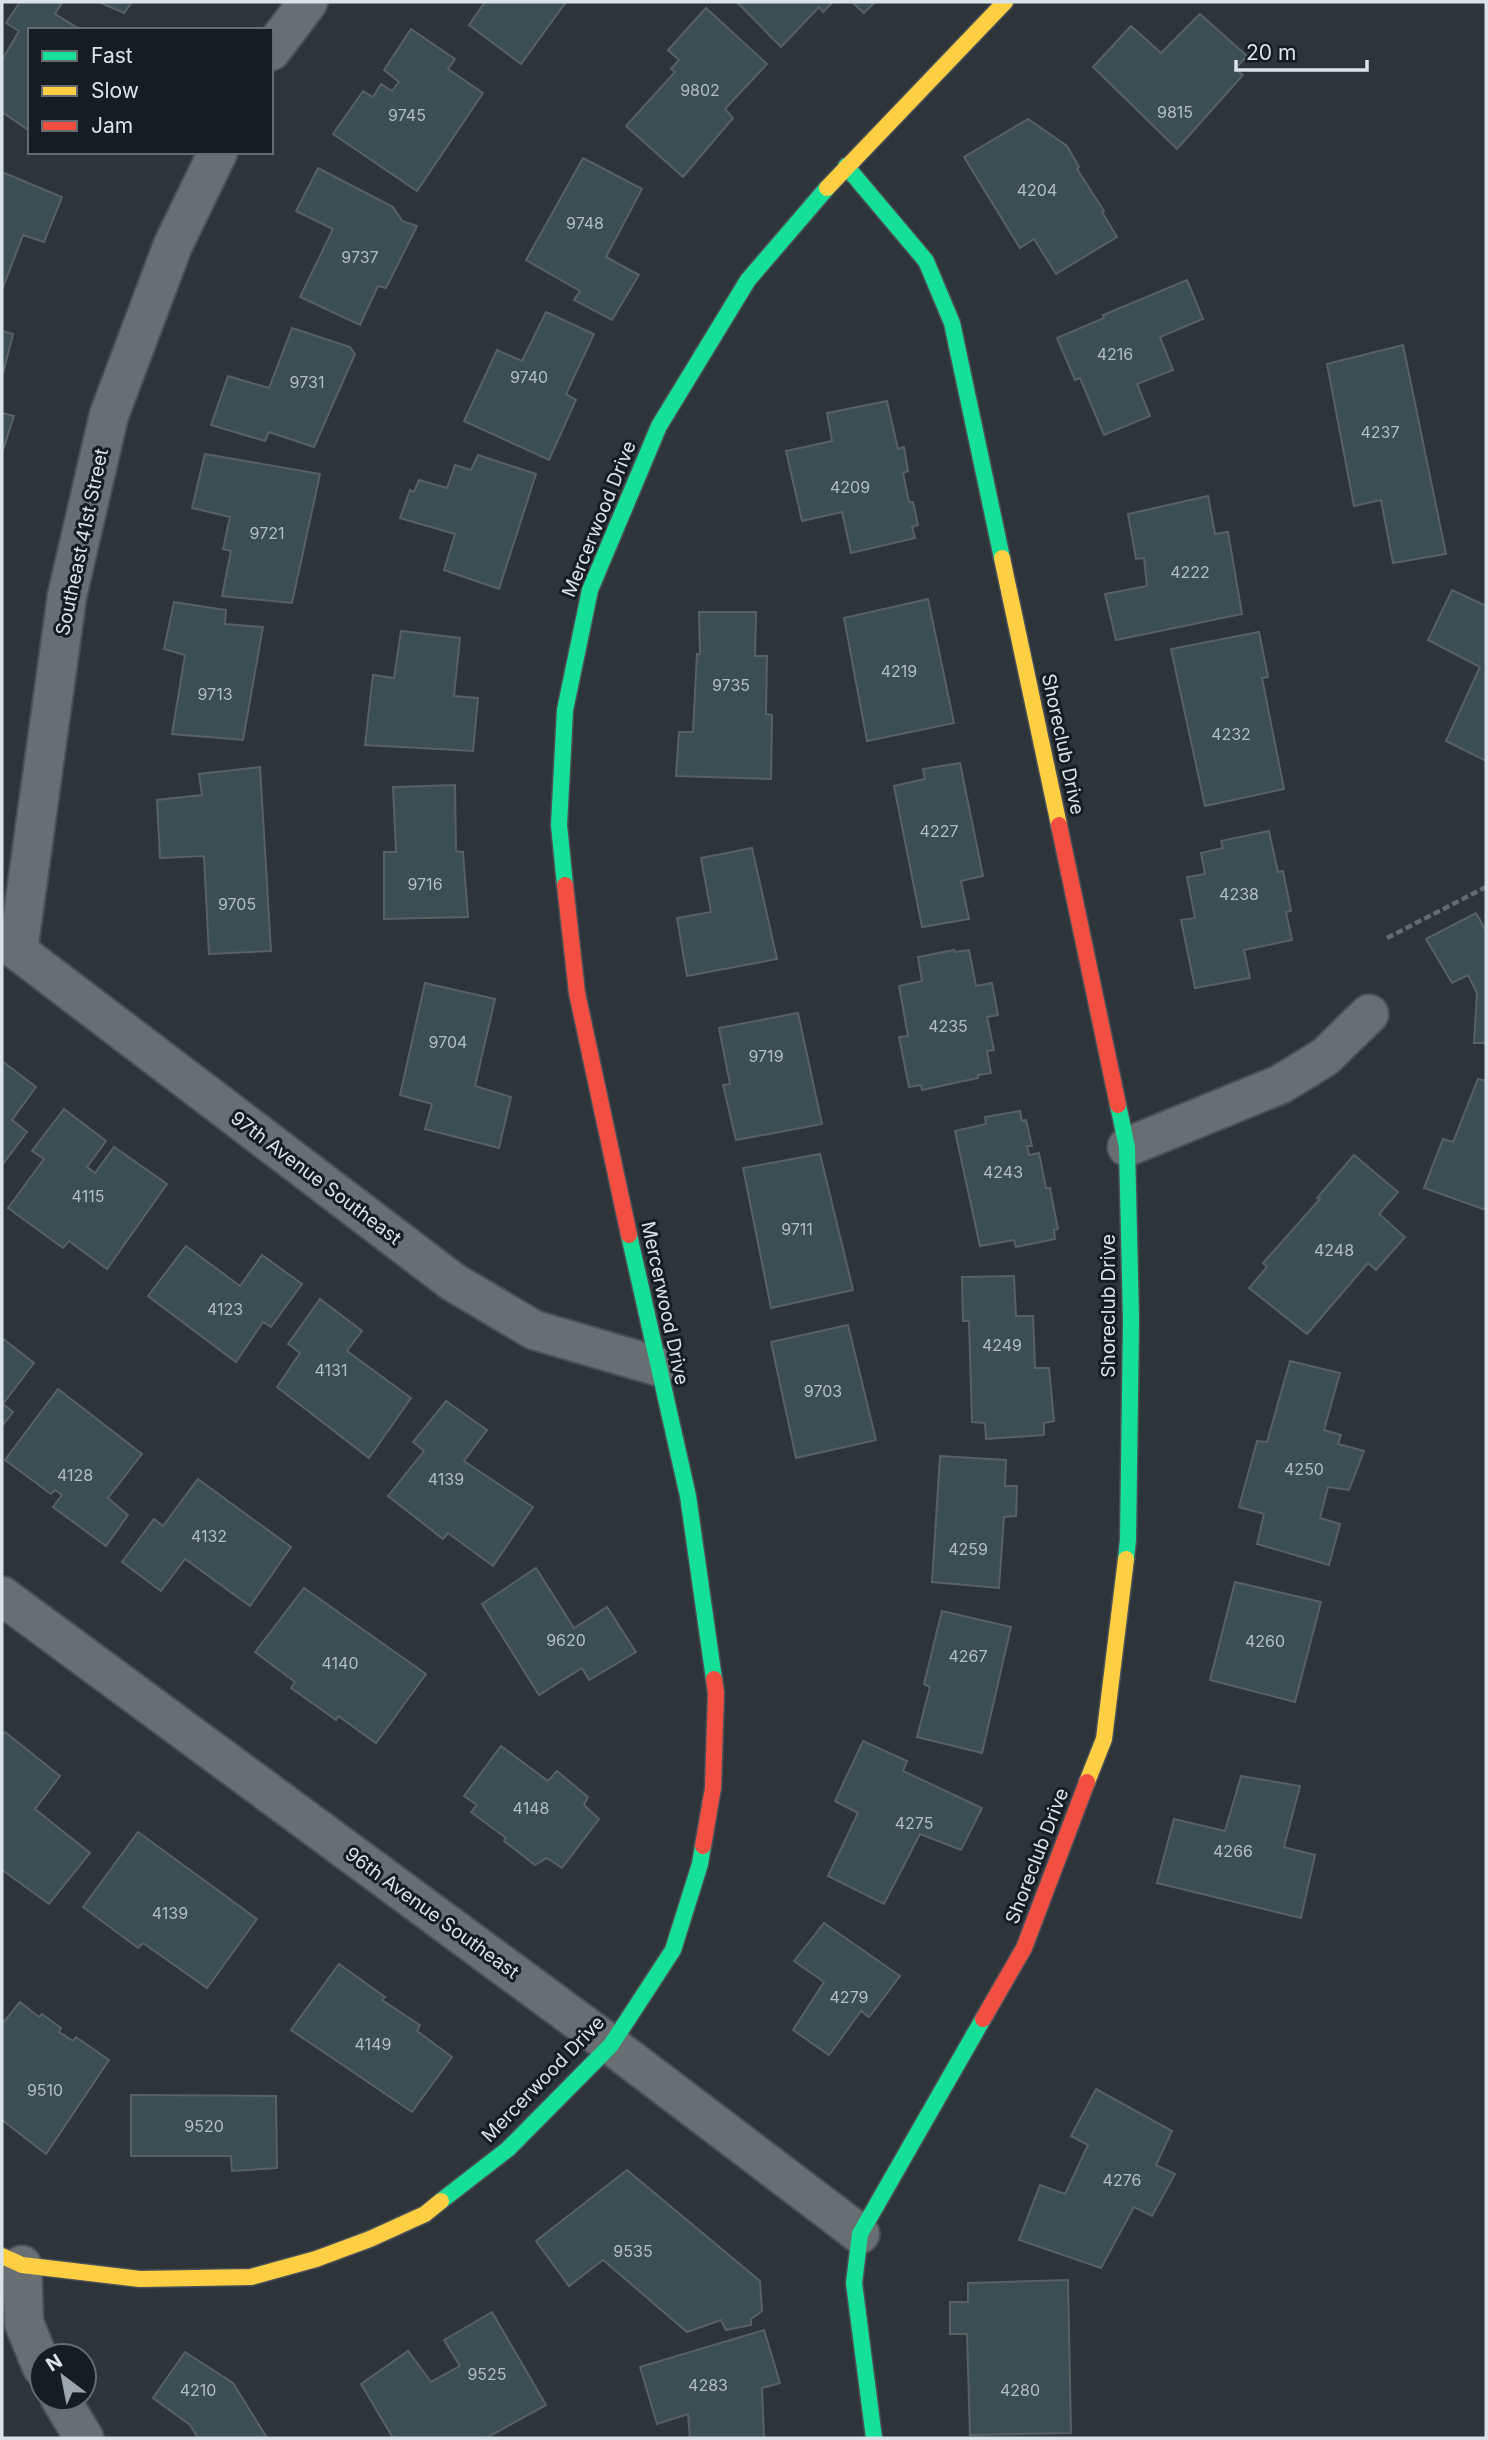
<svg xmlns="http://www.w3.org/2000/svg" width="1488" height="2440" viewBox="0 0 1488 2440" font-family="Inter,sans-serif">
	<rect width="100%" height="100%" fill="#2d353b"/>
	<g fill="#3a4e53" stroke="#586064" stroke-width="2">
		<path d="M20,2H60L62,3L55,14L81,30H30V131L2,112V60L19,31L6,23Z"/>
		<path d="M99,2H132L124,13Z"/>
		<path d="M485,2H566L521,64L469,25Z"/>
		<path d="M737,2H833L823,12L819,7L781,47Z"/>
		<path d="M852,2H875L864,13Z"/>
		<path d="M706,8L767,64L725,109L733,118L683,177L626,126L675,72L671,69L679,60L668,50Z"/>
		<path d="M1200,14L1247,56L1235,69L1243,75L1177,149L1093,67L1131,26L1161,53Z"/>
		<path d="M411,29L455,59L448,69L483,93L417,191L333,134L363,91L373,97L381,84L392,91L399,82L384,70Z"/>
		<path d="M1028,119L1067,146L1079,167L1077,169L1104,211L1102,212L1117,237L1056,274L1034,239L1020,248L964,157Z"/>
		<path d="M583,158L642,189L606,257L639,275L612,320L574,300L580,291L526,260Z"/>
		<path d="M318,168L393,207L402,221L417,226L386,288L378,286L360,325L300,297L333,229L296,211Z"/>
		<path d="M2,172L62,197L44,242L23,235L2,290Z"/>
		<path d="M1187,280L1203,319L1160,337L1173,370L1137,384L1150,416L1104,435L1080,378L1075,380L1057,338L1104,318L1103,315Z"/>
		<path d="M546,312L594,334L566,394L576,400L549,460L464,421L497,350L522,361Z"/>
		<path d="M292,328L350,347L355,354L314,447L269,432L265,441L211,425L228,376L269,388Z"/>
		<path d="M2,331L13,334L2,377Z"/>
		<path d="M1403,345L1446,554L1393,563L1381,500L1354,506L1327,364Z"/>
		<path d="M887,401L898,449L904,447L908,471L903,473L909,502H913L918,525L912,527L915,538L851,553L842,512L802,521L786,451L832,441L827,413Z"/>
		<path d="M2,413L14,416L2,453Z"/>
		<path d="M205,454L320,474L292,603L222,596L231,551L223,549L230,517L192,508Z"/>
		<path d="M478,455L536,474L499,589L444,570L455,534L400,518L410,490L414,492L419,480L447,488L455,465L471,470Z"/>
		<path d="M1208,496L1215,534L1228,532L1242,614L1116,640L1105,594L1147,586L1144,558L1136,559L1128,514Z"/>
		<path d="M1452,590L1486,606V761L1446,741L1480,667L1428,640Z"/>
		<path d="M928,599L954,723L867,741L844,618Z"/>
		<path d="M174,602L226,610L225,624L263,627L243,740L172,734L185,655L164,649Z"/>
		<path d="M699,612H756L755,656H767L766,714L772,715L771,779L676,776L679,732H693L697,654H700Z"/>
		<path d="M401,631L460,638L454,696L478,698L473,751L365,745L373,675L394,678Z"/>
		<path d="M1259,632L1268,677L1262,678L1284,789L1205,806L1171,649Z"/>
		<path d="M960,763L983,876L961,881L969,919L922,927L894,786L925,779L923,769Z"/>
		<path d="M260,767L271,951L209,954L204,856L160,858L157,800L202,795L199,774Z"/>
		<path d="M455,785L456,851L463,852L468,917L384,919V852H396L393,787Z"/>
		<path d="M1269,831L1278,872L1283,871L1291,911L1286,912L1292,940L1244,950L1250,978L1195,988L1181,920L1195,918L1187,877L1205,874L1201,853L1223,848L1221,841Z"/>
		<path d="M752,848L777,959L687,976L677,918L711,912L701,858Z"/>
		<path d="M1476,913L1486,931V1043H1474L1477,993L1468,975L1452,983L1426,939Z"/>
		<path d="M954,950L955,952L969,950L976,986L992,983L998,1015L987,1017L994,1050L987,1051L991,1073L978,1075V1078L922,1090L921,1085L909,1087L899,1037L908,1036L899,986L922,981L918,957Z"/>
		<path d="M425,983L495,999L475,1086L511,1097L499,1148L425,1129L432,1104L400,1095Z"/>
		<path d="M798,1013L822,1124L736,1140L723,1085L730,1084L719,1028Z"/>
		<path d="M2,1061L36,1087L12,1120L27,1132L2,1165Z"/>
		<path d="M1478,1079L1486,1081V1210L1424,1188L1443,1139L1453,1142Z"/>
		<path d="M64,1109L106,1141L87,1167L95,1173L114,1147L167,1184L107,1269L69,1241L63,1248L8,1208L44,1159L32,1151Z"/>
		<path d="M1020,1111L1022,1121L1026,1120L1032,1146H1027L1029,1155L1039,1153L1046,1188H1050L1058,1229L1054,1230L1055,1239L1016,1247L1014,1240L980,1246L955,1131L986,1124L985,1117Z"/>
		<path d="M820,1154L853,1290L771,1308L743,1168Z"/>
		<path d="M1354,1155L1398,1192L1379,1214L1405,1237L1376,1270L1368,1263L1307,1334L1249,1288L1267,1267L1263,1263L1320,1199L1317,1198Z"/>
		<path d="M186,1246L240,1286L262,1255L302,1284L271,1327L263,1322L236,1362L148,1296Z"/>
		<path d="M1014,1276L1016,1316H1033L1035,1368H1049L1054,1421L1044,1423V1435L986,1439L985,1423L972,1422L969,1321H963L962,1277Z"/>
		<path d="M320,1299L362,1331L347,1351L411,1398L369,1458L277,1387L300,1353L288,1344Z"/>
		<path d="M848,1325L876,1440L796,1458L771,1342Z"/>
		<path d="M2,1338L34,1363L3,1404L13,1412L2,1426Z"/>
		<path d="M1290,1361L1340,1373L1324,1430L1341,1435L1338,1444L1364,1451L1349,1490L1328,1487L1320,1518L1340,1524L1329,1565L1257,1544L1264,1514L1239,1507L1257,1441L1267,1442Z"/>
		<path d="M58,1389L142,1454L108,1498L128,1515L106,1546L53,1507L62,1495L55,1490L51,1494L5,1460Z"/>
		<path d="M446,1401L487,1430L464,1461L533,1507L493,1566L448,1533L443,1539L388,1496L424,1451L413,1442Z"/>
		<path d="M940,1456L1006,1460L1005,1486H1017L1016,1516L1004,1517L999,1588L932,1582Z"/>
		<path d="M198,1479L291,1547L250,1606L185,1559L161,1591L122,1562L154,1519L163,1526Z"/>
		<path d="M536,1568L574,1628L607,1607L636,1652L589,1680L582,1668L539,1695L482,1604Z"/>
		<path d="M1235,1582L1321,1602L1295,1702L1210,1680Z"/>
		<path d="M304,1588L426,1674L376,1743L338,1716L336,1720L291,1688L295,1682L255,1652Z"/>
		<path d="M942,1611L1011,1627L982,1753L917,1737L930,1687L924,1684Z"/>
		<path d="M5,1732L60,1776L35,1809L90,1853L49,1904L2,1870V1735Z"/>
		<path d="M863,1741L907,1761L903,1771L982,1808L961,1850L920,1834L884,1904L828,1876L858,1813L835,1801Z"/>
		<path d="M501,1746L548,1781L557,1771L588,1797L584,1805L599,1819L562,1868L547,1858L535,1865L504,1841L506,1838L471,1812L477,1805L464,1796Z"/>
		<path d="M1241,1776L1300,1786L1284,1847L1315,1855L1301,1918L1157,1883L1174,1819L1225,1831Z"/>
		<path d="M138,1832L257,1919L207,1988L143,1943L138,1948L83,1907Z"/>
		<path d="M824,1923L900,1976L869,2017L861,2011L829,2055L793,2030L824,1982L794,1961Z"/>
		<path d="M339,1964L385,1997L382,2000L420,2025L417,2031L452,2057L412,2112L291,2030Z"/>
		<path d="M20,2002L39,2017L42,2014L61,2028L59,2032L73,2041L76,2037L109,2060L46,2154L2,2120V2024Z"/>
		<path d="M1096,2089L1172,2131L1156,2165L1175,2174L1152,2216L1134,2207L1101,2268L1019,2240L1040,2185L1065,2194L1088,2145L1071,2136Z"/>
		<path d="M131,2095L276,2096L277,2168L232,2171L231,2156H131Z"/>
		<path d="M627,2170L760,2281L762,2311L751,2319V2325L726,2330L721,2320L687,2332L603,2260L569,2286L536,2241Z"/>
		<path d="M1068,2280L1071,2433L970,2435L967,2334H950V2302H968V2283Z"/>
		<path d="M492,2312L546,2405L486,2438H393L361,2384L408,2351L431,2382L460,2366L444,2340Z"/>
		<path d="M764,2330L780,2383L762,2388L764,2438H690L688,2414L657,2424L640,2367Z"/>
		<path d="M185,2352L233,2383L267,2438H198L190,2425L153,2398Z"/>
	</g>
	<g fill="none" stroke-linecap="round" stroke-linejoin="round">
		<defs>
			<g id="street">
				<path d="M271,51L308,2"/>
				<path d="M2,939L453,1282L534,1330L657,1366"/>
				<path d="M18,951L67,596L109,415L173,245L218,152"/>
				<path d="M1127,1147L1281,1084L1325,1057L1369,1014"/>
				<path d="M2,1596L611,2045L860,2234"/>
				<path d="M22,2265L24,2323L42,2367"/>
				<path d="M60,2398L84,2438"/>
			</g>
			<g id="fast">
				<path d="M846,166L926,261L952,323L1002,558"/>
				<path d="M565,885L559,825L565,710L590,590L659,426L748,280L827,188"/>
				<path d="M1118,1105L1127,1147L1131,1320L1128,1540L1126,1559"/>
				<path d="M629,1235L688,1496L714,1679"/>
				<path d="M441,2201L508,2149L611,2045L673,1950L700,1864L703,1846"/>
				<path d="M874,2438L854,2283L860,2234L983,2019"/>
			</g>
			<g id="slow">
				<path d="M827,188L1005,2"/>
				<path d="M1002,558L1059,825"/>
				<path d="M1087,1782L1104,1739L1126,1559"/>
				<path d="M2,2256L22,2265L140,2279L251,2277L316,2259L370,2239L425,2214L441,2201"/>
			</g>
			<g id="jam">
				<path d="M1059,825L1118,1105"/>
				<path d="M565,885L577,993L629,1235"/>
				<path d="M703,1846L713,1788L716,1693L714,1679"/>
				<path d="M983,2019L1024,1948L1087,1782"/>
			</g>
		</defs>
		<use href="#street" stroke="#4a5056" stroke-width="42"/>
		<use href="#fast" stroke="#4a5056" stroke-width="19"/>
		<use href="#slow" stroke="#4a5056" stroke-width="19"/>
		<use href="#jam" stroke="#4a5056" stroke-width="19"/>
		<path stroke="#646b6f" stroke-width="4.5" stroke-dasharray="7 3.5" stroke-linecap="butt" d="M1387,938L1486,887"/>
		<use href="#street" stroke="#686e72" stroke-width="38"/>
		<use href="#fast" stroke="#16e098" stroke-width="16"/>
		<use href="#slow" stroke="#ffcf43" stroke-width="16"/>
		<use href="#jam" stroke="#f24e42" stroke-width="16"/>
	</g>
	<g text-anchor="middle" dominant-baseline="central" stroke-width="6" stroke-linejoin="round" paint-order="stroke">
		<g font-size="16" fill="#b2bec4">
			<text x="700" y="90">9802</text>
			<text x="1175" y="112">9815</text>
			<text x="407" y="115">9745</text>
			<text x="1037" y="190">4204</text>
			<text x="585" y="223">9748</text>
			<text x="360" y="257">9737</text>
			<text x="1115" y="354">4216</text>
			<text x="529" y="377">9740</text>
			<text x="307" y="382">9731</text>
			<text x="1380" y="432">4237</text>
			<text x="850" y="487">4209</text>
			<text x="267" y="533">9721</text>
			<text x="1190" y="572">4222</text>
			<text x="899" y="671">4219</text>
			<text x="731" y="685">9735</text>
			<text x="215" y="694">9713</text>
			<text x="1231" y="734">4232</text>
			<text x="939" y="831">4227</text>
			<text x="425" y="884">9716</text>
			<text x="1239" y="894">4238</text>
			<text x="237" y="904">9705</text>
			<text x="948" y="1026">4235</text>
			<text x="448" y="1042">9704</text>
			<text x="766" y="1056">9719</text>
			<text x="1003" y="1172">4243</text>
			<text x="88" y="1196">4115</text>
			<text x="797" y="1229">9711</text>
			<text x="1334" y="1250">4248</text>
			<text x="225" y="1309">4123</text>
			<text x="1002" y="1345">4249</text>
			<text x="331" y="1370">4131</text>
			<text x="823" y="1391">9703</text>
			<text x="1304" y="1469">4250</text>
			<text x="75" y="1475">4128</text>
			<text x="446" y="1479">4139</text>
			<text x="209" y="1536">4132</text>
			<text x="968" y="1549">4259</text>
			<text x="566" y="1640">9620</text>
			<text x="1265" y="1641">4260</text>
			<text x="968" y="1656">4267</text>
			<text x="340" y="1663">4140</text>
			<text x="531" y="1808">4148</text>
			<text x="914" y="1823">4275</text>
			<text x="1233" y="1851">4266</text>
			<text x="170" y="1913">4139</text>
			<text x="849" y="1997">4279</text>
			<text x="373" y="2044">4149</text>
			<text x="45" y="2090">9510</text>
			<text x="204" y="2126">9520</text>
			<text x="1122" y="2180">4276</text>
			<text x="633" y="2251">9535</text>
			<text x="487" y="2374">9525</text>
			<text x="708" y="2385">4283</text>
			<text x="198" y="2390">4210</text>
			<text x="1020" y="2390">4280</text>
		</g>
		<g font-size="19" fill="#dae3ea" stroke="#161d22">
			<text transform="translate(599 519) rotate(-68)">Mercerwood Drive</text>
			<text transform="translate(82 542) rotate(-78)">Southeast 41st Street</text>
			<text transform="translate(1063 744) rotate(78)">Shoreclub Drive</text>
			<text transform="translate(316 1178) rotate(37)">97th Avenue Southeast</text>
			<text transform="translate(665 1303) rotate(78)">Mercerwood Drive</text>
			<text transform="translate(1108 1306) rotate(-90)">Shoreclub Drive</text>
			<text transform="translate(1037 1856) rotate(-69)">Shoreclub Drive</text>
			<text transform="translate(432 1913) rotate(36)">96th Avenue Southeast</text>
			<text transform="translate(543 2079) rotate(-46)">Mercerwood Drive</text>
		</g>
	</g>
	<rect width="1488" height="2440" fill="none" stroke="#dae3ea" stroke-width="7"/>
	<rect x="28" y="28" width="245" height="126" fill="#161d22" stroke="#646c72" stroke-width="2"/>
	<rect x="42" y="51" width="35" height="10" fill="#16e098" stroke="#646c72" stroke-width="2"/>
	<text x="91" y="63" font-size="21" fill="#dae3ea">Fast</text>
	<rect x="42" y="86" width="35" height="10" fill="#ffcf43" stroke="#646c72" stroke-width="2"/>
	<text x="91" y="98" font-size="21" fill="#dae3ea">Slow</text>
	<rect x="42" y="121" width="35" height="10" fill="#f24e42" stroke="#646c72" stroke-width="2"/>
	<text x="91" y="133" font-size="21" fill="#dae3ea">Jam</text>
	<g transform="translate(63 2377) rotate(328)"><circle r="33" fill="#161d22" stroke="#646c72" stroke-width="2"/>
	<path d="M0-5L12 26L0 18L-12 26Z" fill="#9da6ad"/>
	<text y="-10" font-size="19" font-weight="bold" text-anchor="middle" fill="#dae3ea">N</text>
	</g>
	<path d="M1236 60v10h131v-10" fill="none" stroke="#dae3ea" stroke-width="3.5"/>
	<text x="1246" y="60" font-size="21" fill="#dae3ea" stroke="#161d22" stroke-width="5" paint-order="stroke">20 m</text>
</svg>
